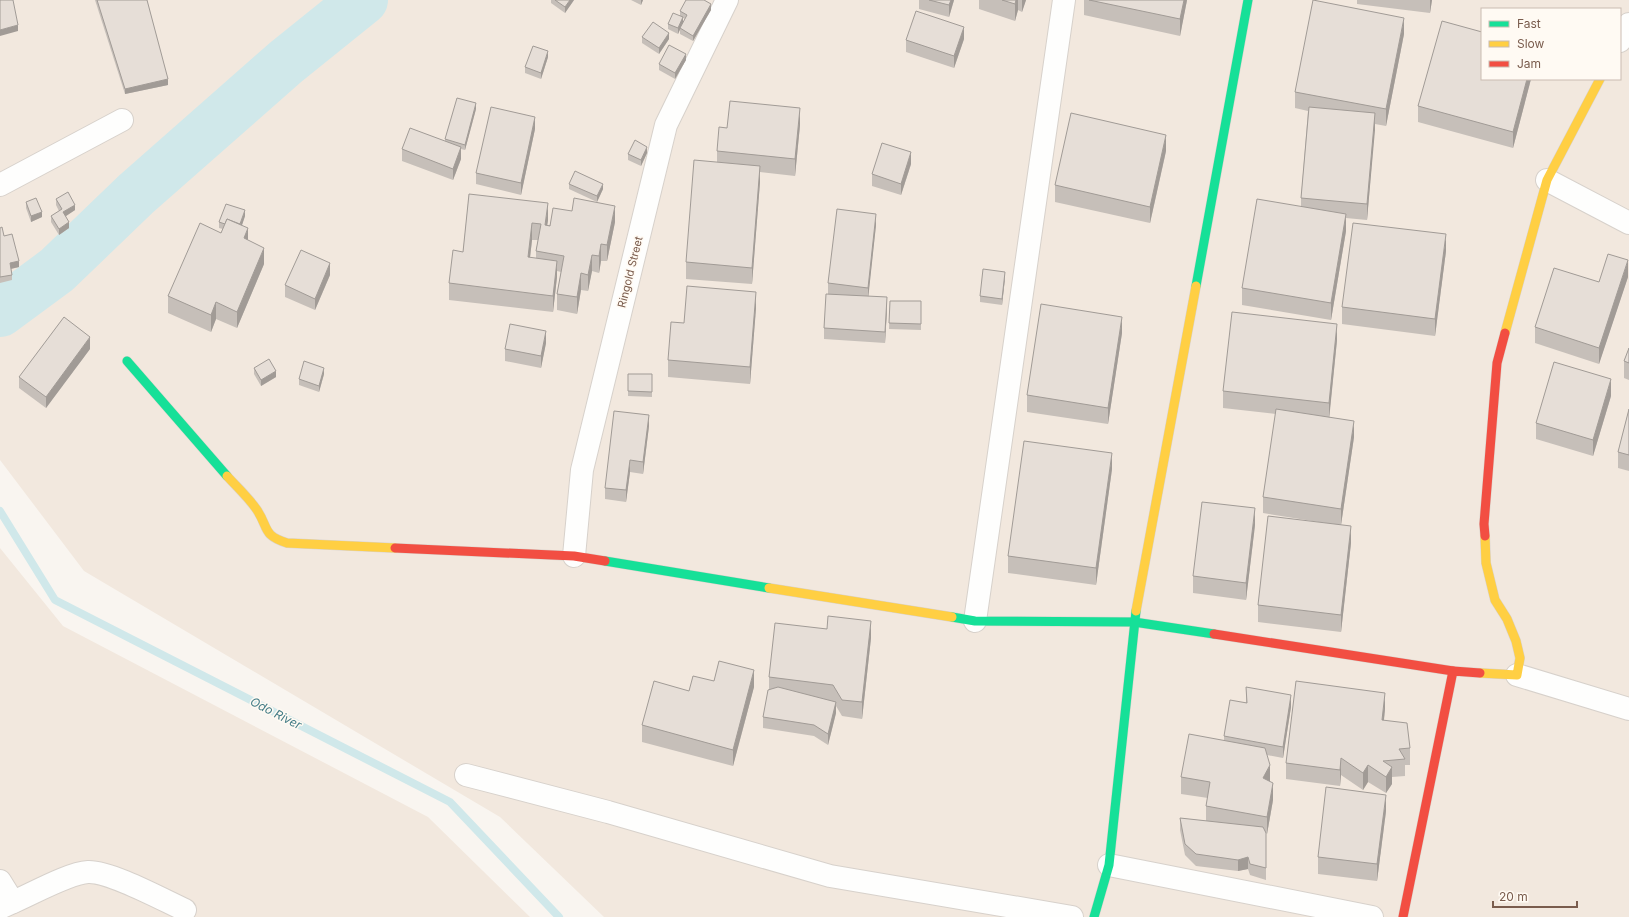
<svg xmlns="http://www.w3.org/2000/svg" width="1629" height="917" viewBox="0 0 1629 917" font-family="Inter,sans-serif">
	<rect width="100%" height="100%" fill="#f9f5f0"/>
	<g fill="#f2e8de" fill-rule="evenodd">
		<path d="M0,0H1629V917H604L500,817L84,571L0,460ZM1482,9H1620V79H1482Z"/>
		<path d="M0,548L63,626L428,817L530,917H0Z"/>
	</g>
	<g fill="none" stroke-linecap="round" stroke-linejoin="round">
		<path stroke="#d0e8ea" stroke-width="8" d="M0,511L55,600L450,802L559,917"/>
		<path stroke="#d0e8ea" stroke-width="50" d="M0,312L57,270L136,194L286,62L363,0"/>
		<defs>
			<g id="street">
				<path d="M1620,41L1629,24"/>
				<path d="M1547,180L1629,223"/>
				<path d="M0,185L122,120"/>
				<path d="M574,556L582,470L666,125L727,0"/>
				<path d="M975,621L1064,0"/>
				<path d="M1517,675L1629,709"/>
				<path d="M466,775L608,812L830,876L1072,917"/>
				<path d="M1109,865L1372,917"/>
				<path d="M0,881L13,902L0,908"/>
				<path d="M13,902C32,894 69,873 88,872C110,871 163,900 185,910"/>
			</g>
			<g id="fast">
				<path d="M1196,286L1248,0"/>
				<path d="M127,361L227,476"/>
				<path d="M605,561L769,588"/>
				<path d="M952,617L975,621L1134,622L1214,634"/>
				<path d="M1094,917L1109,865L1136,611"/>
			</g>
			<g id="slow">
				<path d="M1505,333L1547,180L1600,79"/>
				<path d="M227,476C237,487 249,498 257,510C269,528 262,535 287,543L395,548"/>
				<path d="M769,588L952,617"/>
				<path d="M1136,611L1196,286"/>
				<path d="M1480,673L1517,675L1520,658L1516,641L1507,619L1495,600L1486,563L1485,536"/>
			</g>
			<g id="jam">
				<path d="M1485,536L1484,524L1497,363L1505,333"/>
				<path d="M395,548L574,556L605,561"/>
				<path d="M1214,634L1453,671"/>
				<path d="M1403,917L1453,671L1480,673"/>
			</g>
		</defs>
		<use href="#street" stroke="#d7d1cb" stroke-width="24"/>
		<use href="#fast" stroke="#d9d2cb" stroke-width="10"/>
		<use href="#slow" stroke="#d9d2cb" stroke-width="10"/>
		<use href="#jam" stroke="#d9d2cb" stroke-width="10"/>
		<use href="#street" stroke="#fefefd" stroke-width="22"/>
		<use href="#fast" stroke="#16e098" stroke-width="9"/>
		<use href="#slow" stroke="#ffcf43" stroke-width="9"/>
		<use href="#jam" stroke="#f24e42" stroke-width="9"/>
	</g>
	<g fill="#c6bfb9" fill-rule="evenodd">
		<path d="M95,0H147L168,85L125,94Z"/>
		<path d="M551,0H574L565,13L551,3Z"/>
		<path d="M631,0H643L641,5Z"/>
		<path d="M919,0H954L949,17L919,9Z"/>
		<path d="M979,0H1026L1022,12L1018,10L1015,21L979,9Z"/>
		<path d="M1084,0H1187L1180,36L1084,15Z"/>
		<path d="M1357,0H1432L1430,13L1357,4Z"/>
		<path d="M711,10L693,41L680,34V29L678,34L668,29V24L680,16V11ZM683,18L685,19L683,23Z"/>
		<path d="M1404,34L1386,126L1375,124L1367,220L1346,218V231L1331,320L1242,305V288L1301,207V198L1308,111L1295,108V92Z"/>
		<path d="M642,37L669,39L659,54L642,43Z"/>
		<path d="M964,39L954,68L906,52V40Z"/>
		<path d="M548,57L541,79L525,73V67Z"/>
		<path d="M686,60L675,79L659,70V64Z"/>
		<path d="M1482,79H1531L1513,148L1418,122V106Z"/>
		<path d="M476,109L465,150L461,149V159L453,180L402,161V149L445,141V139Z"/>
		<path d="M800,125L795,176L760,172V182L752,284L686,279V262L717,162V151L727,128Z"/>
		<path d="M535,129L521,195L476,184V173Z"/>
		<path d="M1166,151L1150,223L1055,202V185Z"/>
		<path d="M647,153L641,166L628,160V154Z"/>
		<path d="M911,164L901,195L872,186V174Z"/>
		<path d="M569,184L603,189L597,202L569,189Z"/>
		<path d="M469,194L548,220L547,225L615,222L607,261H601L599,273L592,271L588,291L581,290L577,314L557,310V294L561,272L557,271V277L553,312L449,300V283L463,252ZM532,240H538L536,251V258H530Z"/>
		<path d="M56,199L75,210L66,216L69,228L59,235L51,222V216L59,211L56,205Z"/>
		<path d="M26,202L42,217L31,222L26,208Z"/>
		<path d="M245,216L242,225L248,240L264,264L237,328L216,319L211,332L168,313V296L221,233L223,229L219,228V222Z"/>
		<path d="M876,225L868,296L887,309L885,343L824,339V328L828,294V283Z"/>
		<path d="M0,228L19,267L11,269L12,275V280L0,283Z"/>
		<path d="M1446,251L1435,336L1342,324V307Z"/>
		<path d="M330,275L315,310L285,297V285Z"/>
		<path d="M1628,277L1599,364L1535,343V327L1599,282Z"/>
		<path d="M1005,278L1002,305L980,302V296Z"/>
		<path d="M890,301H921V330L889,329Z"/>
		<path d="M756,308L750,384L668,377V360L684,323Z"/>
		<path d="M1122,333L1108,424L1027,412V395Z"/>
		<path d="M1337,340L1329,417L1354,437L1341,525L1351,543L1341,632L1258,622V605L1331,524L1263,513V497L1276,414L1223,408V391Z"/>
		<path d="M546,343L541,368L505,361V349Z"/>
		<path d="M1629,348V380L1624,378V361Z"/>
		<path d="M90,349L46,408L19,388V377Z"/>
		<path d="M254,368L276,377L261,386L254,374Z"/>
		<path d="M324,374L319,392L299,385V379Z"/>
		<path d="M628,374H652V397L628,396Z"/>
		<path d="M1611,396L1593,456L1536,439V423Z"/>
		<path d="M1629,409V471L1618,468V452Z"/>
		<path d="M649,426L643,474L630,472L626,502L605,499V488Z"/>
		<path d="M1112,469L1096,585L1008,573V556Z"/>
		<path d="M1255,525L1246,600L1193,593V576Z"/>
		<path d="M871,638L862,719L842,716L836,706V713L828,745L814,736L763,728V717L769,690V677Z"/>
		<path d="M714,681L754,687L733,766L642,742V725L689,691Z"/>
		<path d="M1246,687L1291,707L1283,758L1267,755L1270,782L1273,800L1267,834L1266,833V880L1250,875L1248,869L1238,871L1196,866L1185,855L1180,830V818L1206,821V806L1208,798L1181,794V777L1224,740V736L1246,702Z"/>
		<path d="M1385,709L1384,720L1410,748V765H1405V776L1392,777V784L1386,793L1368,782L1363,790L1341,775L1340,786L1286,779V763Z"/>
		<path d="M1386,811L1377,881L1318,874V857Z"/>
	</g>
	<g fill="#a19b96">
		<path d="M570,0H574L565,13V7Z"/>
		<path d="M641,0H643L641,5Z"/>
		<path d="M951,0H954L949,17V5Z"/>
		<path d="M1016,0H1018V10L1015,21V4Z"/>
		<path d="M1022,0H1026L1022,12Z"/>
		<path d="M1184,0H1187L1180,36V19Z"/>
		<path d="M1430,0H1432L1430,13Z"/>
		<path d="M711,4V10L693,41V36Z"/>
		<path d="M683,17V23L678,34V28Z"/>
		<path d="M1404,18V34L1386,126V109Z"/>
		<path d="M18,25V31L0,36V30Z"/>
		<path d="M964,27V39L954,68V56Z"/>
		<path d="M669,33V39L659,54V48Z"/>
		<path d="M548,51V57L541,79V73Z"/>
		<path d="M686,54V60L675,79V73Z"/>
		<path d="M168,79V85L125,94V89Z"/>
		<path d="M1527,79H1531L1513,148V132Z"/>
		<path d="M476,103V109L465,150V145Z"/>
		<path d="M800,108V125L795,176V159Z"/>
		<path d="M1375,113V130L1367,220V204Z"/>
		<path d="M535,117V129L521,195V183Z"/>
		<path d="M1166,135V151L1150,223V207Z"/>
		<path d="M461,147V159L453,180V169Z"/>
		<path d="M647,147V153L641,166V160Z"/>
		<path d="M911,152V164L901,195V184Z"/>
		<path d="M760,166V182L752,284V268Z"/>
		<path d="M603,184V189L597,202V196Z"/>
		<path d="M548,203V220L545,242V225Z"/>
		<path d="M75,205V210L63,218V212Z"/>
		<path d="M615,206V222L607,261V245Z"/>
		<path d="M245,210V216L239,234V228Z"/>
		<path d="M42,212V217L31,222V216Z"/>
		<path d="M876,214V225L868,300V288Z"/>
		<path d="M1346,214V231L1331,320V303Z"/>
		<path d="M69,222V228L59,235V229Z"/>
		<path d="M532,223V240L528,274V257Z"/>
		<path d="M248,228V244L244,238Z"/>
		<path d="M1446,234V251L1435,336V319Z"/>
		<path d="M601,244V261L599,273V256Z"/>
		<path d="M264,248V264L237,328V312Z"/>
		<path d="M592,255V271L588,291V275Z"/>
		<path d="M1628,260V277L1599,364V348Z"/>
		<path d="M19,261V267L10,269V263Z"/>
		<path d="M557,261V277L553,312V296Z"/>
		<path d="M330,263V275L315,310V299Z"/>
		<path d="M1005,272V278L1002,305V299Z"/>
		<path d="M581,273V290L577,314V297Z"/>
		<path d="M756,292V308L750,384V367Z"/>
		<path d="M887,297V309L885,343V332Z"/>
		<path d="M216,302V319L211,332V315Z"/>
		<path d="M1122,317V333L1108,424V408Z"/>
		<path d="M1337,324V340L1329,420V403Z"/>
		<path d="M546,331V343L541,368V356Z"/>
		<path d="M90,337V349L46,408V397Z"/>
		<path d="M324,368V374L319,392V386Z"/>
		<path d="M276,371V377L261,386V380Z"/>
		<path d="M1611,379V396L1593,456V440Z"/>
		<path d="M649,415V426L643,474V462Z"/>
		<path d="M1354,421V437L1341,525V509Z"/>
		<path d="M1112,453V469L1096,585V568Z"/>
		<path d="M630,460V472L626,502V490Z"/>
		<path d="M1255,508V525L1246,600V583Z"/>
		<path d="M1351,526V543L1341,632V615Z"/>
		<path d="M871,621V638L862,719V702Z"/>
		<path d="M754,670V687L733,766V750Z"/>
		<path d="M1385,693V709L1382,737V720Z"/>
		<path d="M1291,695V707L1283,758V747Z"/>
		<path d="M836,702V713L828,745V734Z"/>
		<path d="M1341,758V775L1340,786V770Z"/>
		<path d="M1270,765V782L1263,778Z"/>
		<path d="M1368,765V782L1363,790V773Z"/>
		<path d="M1392,767V784L1386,793V777Z"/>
		<path d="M1273,783V800L1267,834V817Z"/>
		<path d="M1386,795V811L1377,881V864Z"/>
		<path d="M1248,857V869L1238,871V860Z"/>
	</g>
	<g fill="#e6ded7" stroke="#a19b96">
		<path d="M0,0H13L18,25L0,30Z"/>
		<path d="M97,0H147L168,79L125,89Z"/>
		<path d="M555,0H570L565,7Z"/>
		<path d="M686,0H704L711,4L693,36L680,28L687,15L680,11Z"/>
		<path d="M929,0H951L949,5Z"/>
		<path d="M1002,0H1016L1015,4Z"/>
		<path d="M1089,0H1184L1180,19Z"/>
		<path d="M1313,0L1404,18L1386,109L1295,92Z"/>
		<path d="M916,11L964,27L954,56L906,40Z"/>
		<path d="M673,13L683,17L678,28L668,24Z"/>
		<path d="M1442,21L1482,32V79H1527L1513,132L1418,106Z"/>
		<path d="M653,22L669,33L659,48L642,37Z"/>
		<path d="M669,45L686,54L675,73L659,64Z"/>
		<path d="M533,46L548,51L541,73L525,67Z"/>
		<path d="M457,98L476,103L465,145L445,139Z"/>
		<path d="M730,101L800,108L795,159L717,151L719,127L727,128Z"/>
		<path d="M491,107L535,117L521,183L476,173Z"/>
		<path d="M1309,107L1375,113L1367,204L1301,198Z"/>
		<path d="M1071,113L1166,135L1150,207L1055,185Z"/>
		<path d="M410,128L461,147L453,169L402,149Z"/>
		<path d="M635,140L647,147L641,160L628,154Z"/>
		<path d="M882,143L911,152L901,184L872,174Z"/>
		<path d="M694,160L760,166L752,268L686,262Z"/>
		<path d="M575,171L603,184L597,196L569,184Z"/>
		<path d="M68,192L75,205L63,212L69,222L59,229L51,216L62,209L56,199Z"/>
		<path d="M469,194L548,203L545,225L550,226L553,208L572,211L574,198L615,206L607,245L601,244L599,256L592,255L588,275L581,273L577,297L557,294L564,256L536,251L541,224L532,223L528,257L557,261L553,296L449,283L453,250L463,252Z"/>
		<path d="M36,198L42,212L31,216L26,202Z"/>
		<path d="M1257,199L1346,214L1331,303L1242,288Z"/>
		<path d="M226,204L245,210L240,224L227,219L225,224L219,222Z"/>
		<path d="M837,209L876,214L868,288L828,283Z"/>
		<path d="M227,219L248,228L244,238L264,248L237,312L216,302L211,315L168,296L200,223L221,233Z"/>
		<path d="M1353,223L1446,234L1435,319L1342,307Z"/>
		<path d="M2,227L4,236L12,234L19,261L10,263L12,275L0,277V228Z"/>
		<path d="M301,250L330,263L315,299L285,285Z"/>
		<path d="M1608,254L1628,260L1599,348L1535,327L1554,268L1599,282Z"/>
		<path d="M983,269L1005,272L1002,299L980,296Z"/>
		<path d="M687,286L756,292L750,367L668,360L671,322L684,323Z"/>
		<path d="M826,294L887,297L885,332L824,328Z"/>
		<path d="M890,301H921V324L889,323Z"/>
		<path d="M1041,304L1122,317L1108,408L1027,395Z"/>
		<path d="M1232,312L1337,324L1329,403L1223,391Z"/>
		<path d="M64,317L90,337L46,397L19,377Z"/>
		<path d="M510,324L546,331L541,356L505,349Z"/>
		<path d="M1629,348V363L1624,361Z"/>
		<path d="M269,359L276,371L261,380L254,368Z"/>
		<path d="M304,361L324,368L319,386L299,379Z"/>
		<path d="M1554,362L1611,379L1593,440L1536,423Z"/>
		<path d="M628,374H652V392L628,391Z"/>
		<path d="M1276,409L1354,421L1341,509L1263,497Z"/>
		<path d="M1629,409V455L1618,452Z"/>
		<path d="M614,411L649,415L643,462L630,460L626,490L605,488Z"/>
		<path d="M1024,441L1112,453L1096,568L1008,556Z"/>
		<path d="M1202,502L1255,508L1246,583L1193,576Z"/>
		<path d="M1268,516L1351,526L1341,615L1258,605Z"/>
		<path d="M828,616L871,621L862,702L842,700L833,685L769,677L775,623L827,629Z"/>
		<path d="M719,661L754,670L733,750L642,725L654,681L689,691L693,676L714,681Z"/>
		<path d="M1296,681L1385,693L1382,720L1407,723L1410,748L1399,749L1405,759L1383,761L1392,767L1386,777L1368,765L1363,773L1341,758L1340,770L1286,763Z"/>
		<path d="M778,687L836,702L828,734L814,725L763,717L768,690Z"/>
		<path d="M1246,687L1291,695L1283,747L1224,736L1230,700L1247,703Z"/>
		<path d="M1189,734L1265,748L1270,765L1263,778L1273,783L1267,817L1206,806L1210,782L1181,777Z"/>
		<path d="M1326,787L1386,795L1377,864L1318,857Z"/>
		<path d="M1180,818L1263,827L1266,833V868L1250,864L1248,857L1238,860L1196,854L1185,844Z"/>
	</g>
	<g text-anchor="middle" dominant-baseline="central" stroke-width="3" stroke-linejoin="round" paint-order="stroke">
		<g font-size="11" fill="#7a5c4d" stroke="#fffaf3">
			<text transform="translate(630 272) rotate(-76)">Ringold Street</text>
		</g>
		<g font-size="12" font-style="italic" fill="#437c86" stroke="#fffaf3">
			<text transform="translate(276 713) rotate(27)">Odo River</text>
		</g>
	</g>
	<rect x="1481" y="8" width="140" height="72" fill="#fffaf3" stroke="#cabbb1"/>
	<rect x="1489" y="21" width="20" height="6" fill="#16e098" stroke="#cabbb1"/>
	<text x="1517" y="28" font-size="12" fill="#7a5c4d">Fast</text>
	<rect x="1489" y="41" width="20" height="6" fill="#ffcf43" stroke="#cabbb1"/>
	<text x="1517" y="48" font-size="12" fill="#7a5c4d">Slow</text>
	<rect x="1489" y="61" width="20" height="6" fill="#f24e42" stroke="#cabbb1"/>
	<text x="1517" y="68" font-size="12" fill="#7a5c4d">Jam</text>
	<path d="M1493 901v6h84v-6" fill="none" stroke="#7a5c4d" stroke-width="2"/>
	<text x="1499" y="901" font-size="12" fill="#7a5c4d" stroke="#fffaf3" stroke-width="3" paint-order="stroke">20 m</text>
</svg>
